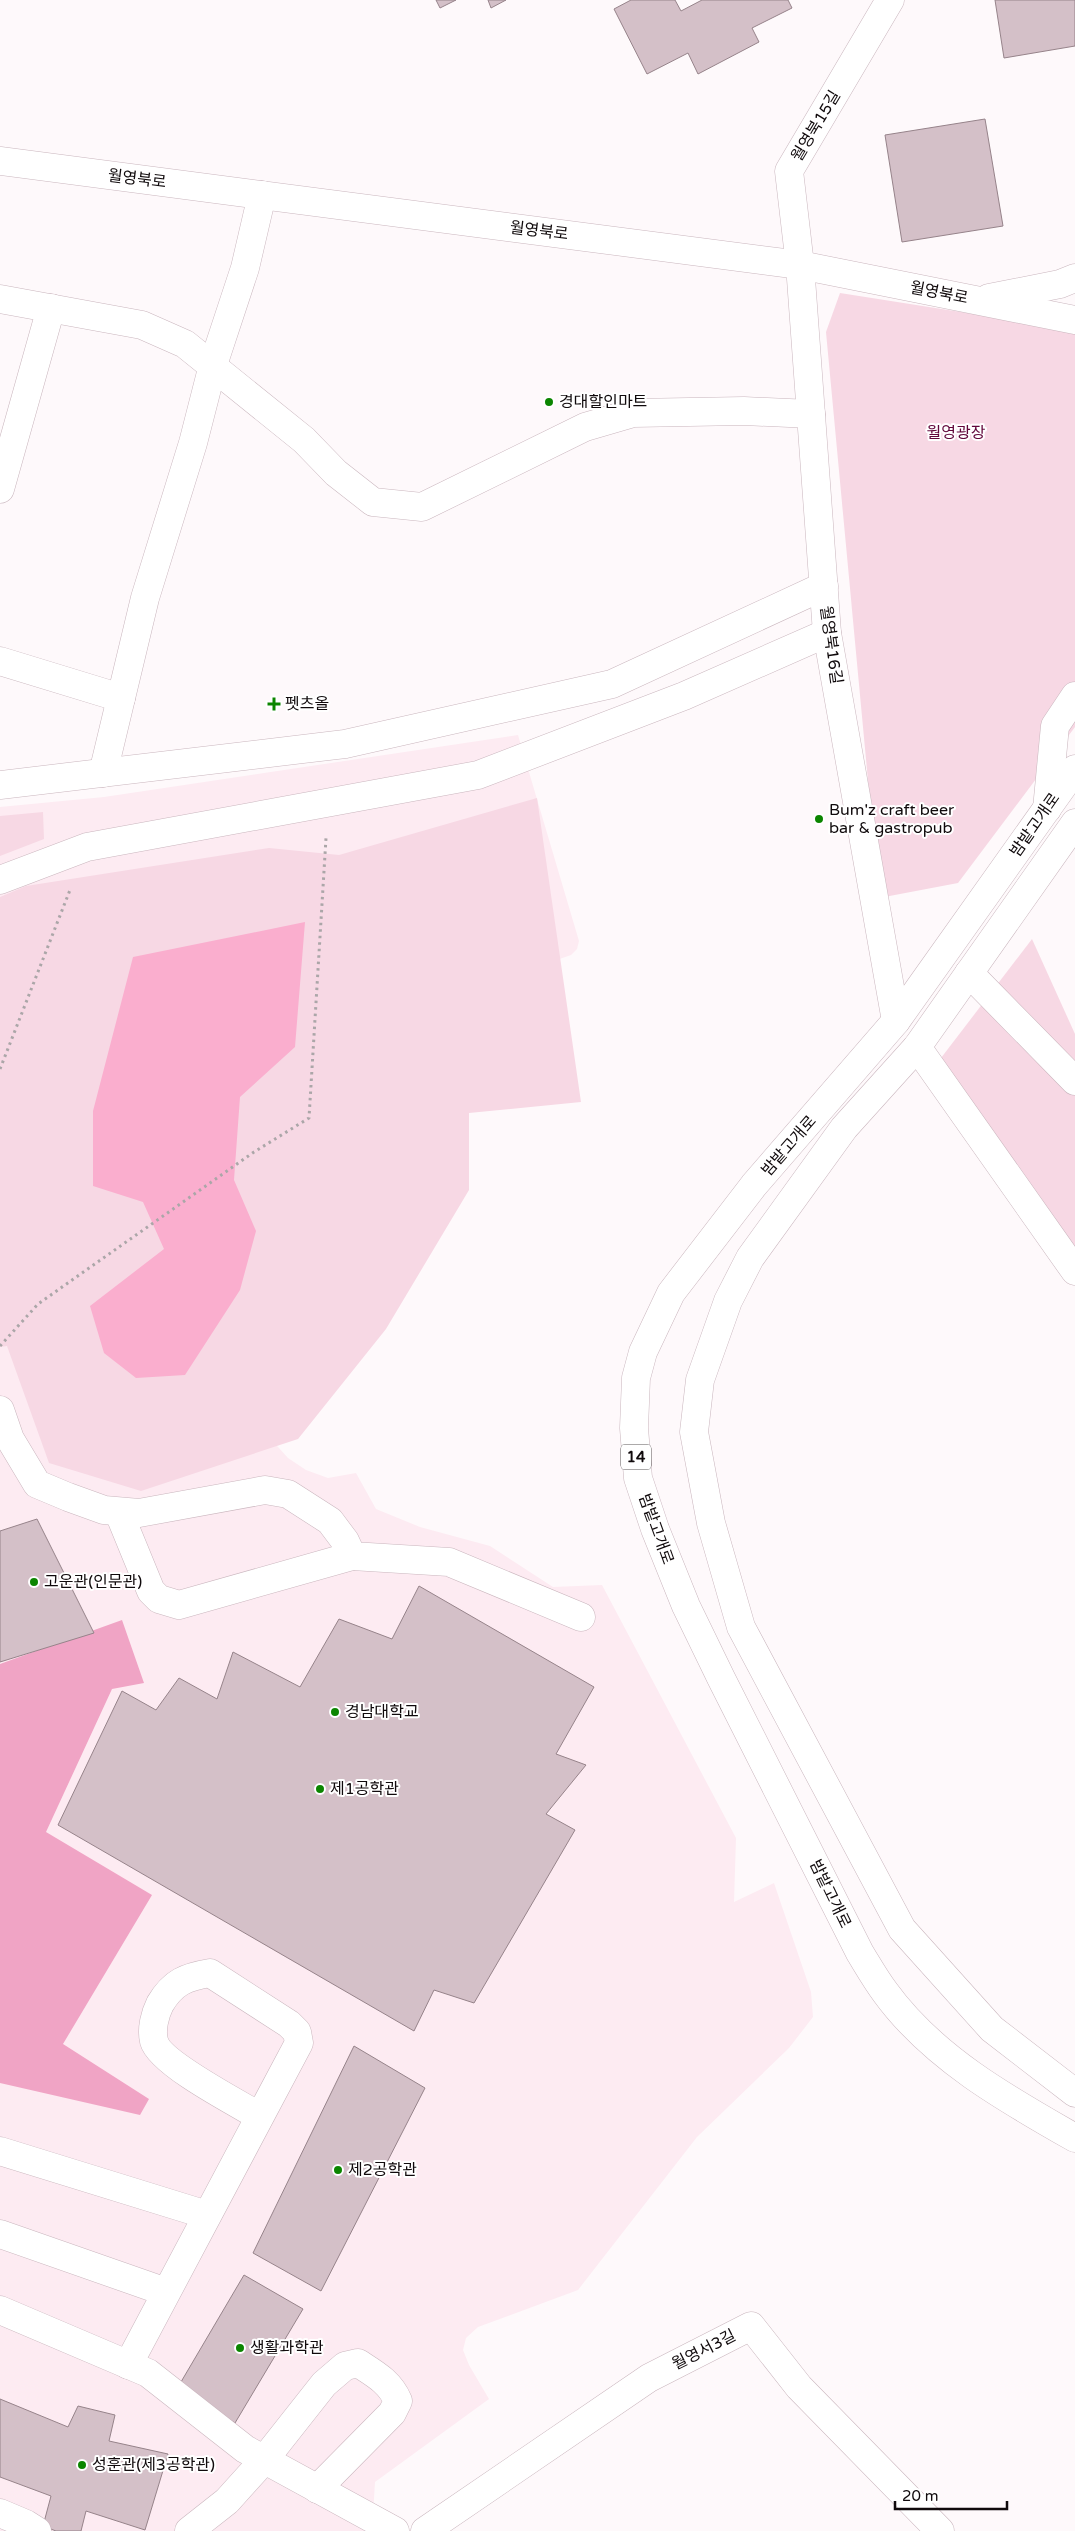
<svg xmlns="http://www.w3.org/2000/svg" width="1075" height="2531" viewBox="0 0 1075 2531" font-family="'Varela Round','Noto Sans KR',sans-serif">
	<rect width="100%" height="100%" fill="#fef9fb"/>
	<path fill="#fdebf2" d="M518,735L579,941L577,949L571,955L551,962L469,1113L269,1437L288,1458L306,1470L328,1478L356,1473L376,1509L420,1527L490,1546L553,1587L602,1585L736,1838L734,1902L774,1883L811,1992L813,2017L789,2048L697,2137L578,2290L478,2327L466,2338L463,2350L469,2365L489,2399L375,2482L372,2531H0V807L104,797Z"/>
	<g fill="#f7d8e4">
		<path d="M840,293L1075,330V727L958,883L879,898L826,332Z"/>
		<path d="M537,798L581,1102L469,1113V1190L386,1329L298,1439L141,1491L49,1463L7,1346L0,1347V897L26,886L269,848L339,855Z"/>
		<path d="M43,812L44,839L0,856V816Z"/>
		<path d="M1032,939L1075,1034V1257L941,1058Z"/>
	</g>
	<path fill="#f0a4c5" d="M122,1620L144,1683L112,1689L46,1832L152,1895L63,2044L149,2099L140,2115L0,2083V1664Z"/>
	<path fill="#faaece" d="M305,922L295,1047L240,1097L234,1180L256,1231L240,1290L185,1375L136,1378L104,1353L90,1306L164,1249L143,1202L93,1186V1111L133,957Z"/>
	<g fill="#d4c0c8" stroke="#96838a">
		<path d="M436,0H456L440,8Z"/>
		<path d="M488,0H506L491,8Z"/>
		<path d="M631,0H675L681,11L702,0H788L792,8L752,28L759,42L698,74L688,53L647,74L614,9Z"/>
		<path d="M995,0H1075V46L1004,58Z"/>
		<path d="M985,119L1003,226L902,242L885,135Z"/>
		<path d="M37,1519L94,1633L0,1662V1531Z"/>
		<path d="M419,1586L594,1687L556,1754L586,1765L546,1814L575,1830L474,2003L434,1990L414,2031L58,1825L122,1691L156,1710L179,1678L217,1699L233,1652L300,1687L339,1619L392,1639Z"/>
		<path d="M354,2046L425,2088L321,2291L253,2253Z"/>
		<path d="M244,2275L303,2309L235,2423L178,2387Z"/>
		<path d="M0,2399L68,2427L78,2406L115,2415L109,2441L168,2454L145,2530L86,2511L81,2531H56L43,2526L51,2496L0,2477Z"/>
	</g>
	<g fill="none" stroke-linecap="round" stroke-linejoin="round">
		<defs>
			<g id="minor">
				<path d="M890,0L789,171L800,265L827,633L896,1021"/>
				<path d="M0,299L142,325L185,344L304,440L336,473L373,502L422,507L585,427L633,413L744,411L811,414"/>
				<path d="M0,489L51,308"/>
				<path d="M0,661L121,698"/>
				<path d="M103,773L145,598L193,443L213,365L245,268L262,195"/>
				<path d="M0,785L345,744L612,684L824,586"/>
				<path d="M1047,809L1055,726L1075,696"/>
				<path d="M0,880L87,847L478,775L684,696L827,633"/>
				<path d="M969,973L1075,1081"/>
				<path d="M917,1047L1075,1271"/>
				<path d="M0,1410L10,1439L37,1484L68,1497L104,1510L139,1513L265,1490L288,1494L330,1521L345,1541L352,1556L449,1562L581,1617"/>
				<path d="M119,1513L151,1591L159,1599L179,1605L352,1556"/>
				<path d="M0,2151L207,2215"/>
				<path d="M0,2234L166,2292"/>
				<path d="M0,2310L148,2373L245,2449L395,2531"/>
				<path d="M128,2365L299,2043L297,2032L289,2024L210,1973C186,1977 173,1982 160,2004C155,2014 151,2029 154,2041C160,2063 237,2103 259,2116"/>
				<path d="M0,2513L26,2524L37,2531"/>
				<path d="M189,2531L227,2501L264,2460L324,2384L345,2366L358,2363C375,2374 390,2382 398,2401L392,2413L317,2489"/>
				<path d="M425,2531L649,2378L751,2326L799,2387L940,2531"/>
			</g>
			<g id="major">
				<path d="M0,161L800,265L1075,320"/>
				<path d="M989,298L1060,284L1075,278"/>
				<path d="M1075,769L896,1021L754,1185L671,1293L643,1352L636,1378L634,1428L638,1478L655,1529L686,1606L721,1678L860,1953C868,1966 876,1980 885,1992C932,2057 1006,2099 1075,2138"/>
				<path d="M1075,823L917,1047L844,1128L750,1258L728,1301L700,1380L694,1432L711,1523L741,1627L902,1929L992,2029L1075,2093"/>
			</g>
		</defs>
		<use href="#minor" stroke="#cab6be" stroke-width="29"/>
		<use href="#major" stroke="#cab6be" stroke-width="29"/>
		<g stroke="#aba6a8" stroke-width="3" stroke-dasharray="2.5 4" stroke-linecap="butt">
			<path d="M0,1069L70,890"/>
			<path d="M0,1346L38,1304L254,1152L309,1118L326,838"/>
		</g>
		<use href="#minor" stroke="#fff" stroke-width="28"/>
		<use href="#major" stroke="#fff" stroke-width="28"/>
	</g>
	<g fill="#0b8500" stroke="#fff" stroke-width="2">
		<circle cx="549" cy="402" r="5"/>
		<path d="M271.5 696.5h5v5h5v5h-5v5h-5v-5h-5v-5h5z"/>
		<circle cx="819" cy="819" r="5"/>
		<circle cx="34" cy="1582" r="5"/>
		<circle cx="335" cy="1712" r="5"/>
		<circle cx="320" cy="1789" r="5"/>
		<circle cx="338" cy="2170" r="5"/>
		<circle cx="240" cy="2348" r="5"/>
		<circle cx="82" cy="2465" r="5"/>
	</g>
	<g text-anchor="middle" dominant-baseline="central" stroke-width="4" stroke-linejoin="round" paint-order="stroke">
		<rect fill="#fff" stroke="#585455" stroke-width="1" x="621" y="1444.5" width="30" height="25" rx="4"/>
		<g font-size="15" font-weight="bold" fill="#100a0c">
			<text x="636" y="1457">14</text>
		</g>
		<g font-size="16" fill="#100a0c" stroke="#fff">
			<text transform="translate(816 126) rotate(-59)">월영북15길</text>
			<text transform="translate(137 179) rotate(7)">월영북로</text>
			<text transform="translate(539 231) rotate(7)">월영북로</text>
			<text transform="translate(939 293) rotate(11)">월영북로</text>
			<text transform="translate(831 645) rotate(82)">월영북16길</text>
			<text transform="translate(1035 825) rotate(-55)">밤밭고개로</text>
			<text transform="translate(789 1146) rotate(-49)">밤밭고개로</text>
			<text transform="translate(656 1529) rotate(70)">밤밭고개로</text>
			<text transform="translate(830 1894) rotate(64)">밤밭고개로</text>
			<text transform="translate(704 2350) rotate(-27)">월영서3길</text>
		</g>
		<g font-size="16" fill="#100a0c" stroke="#fff" text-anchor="start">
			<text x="559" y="402">경대할인마트</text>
			<text x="285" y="704">펫츠올</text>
			<text x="829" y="810">Bum'z craft beer<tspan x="829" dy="18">bar &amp; gastropub</tspan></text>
			<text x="44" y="1582">고운관(인문관)</text>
			<text x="345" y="1712">경남대학교</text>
			<text x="330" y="1789">제1공학관</text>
			<text x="348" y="2170">제2공학관</text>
			<text x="250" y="2348">생활과학관</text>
			<text x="92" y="2465">성훈관(제3공학관)</text>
		</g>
		<g font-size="16" fill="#60063a" stroke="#fff">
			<text x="956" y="433">월영광장</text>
		</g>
	</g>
	<path d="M895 2501v8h112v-8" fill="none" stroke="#100a0c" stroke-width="2.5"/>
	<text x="902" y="2501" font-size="15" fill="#100a0c" stroke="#ffffff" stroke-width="4" paint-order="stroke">20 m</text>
</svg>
